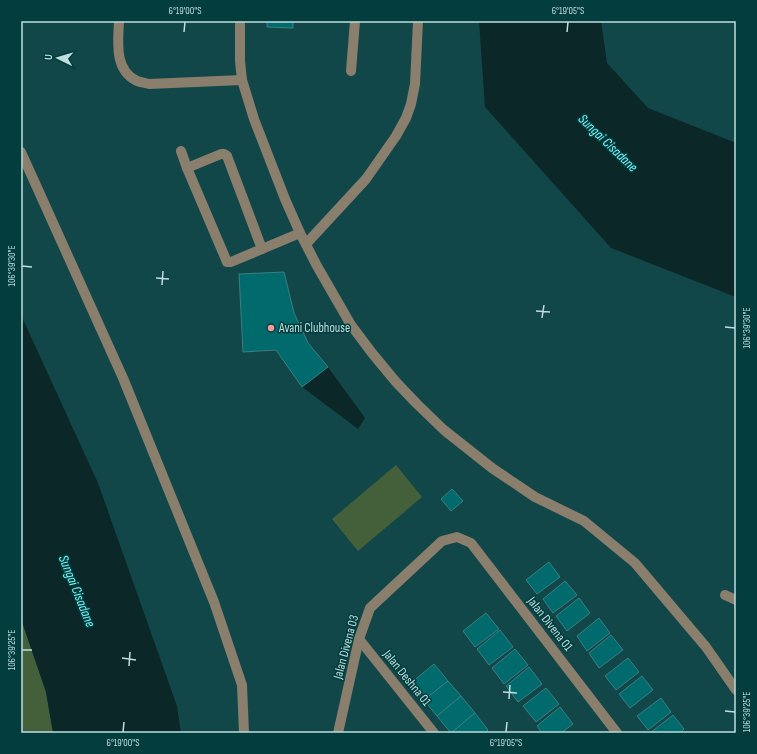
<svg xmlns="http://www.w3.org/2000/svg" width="757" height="754" viewBox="0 0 757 754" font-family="'Sofia Sans Condensed',sans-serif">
	<rect width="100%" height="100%" fill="#124749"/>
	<g fill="#44603b">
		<path d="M396,465L422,497L358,551L332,519Z"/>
		<path d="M21,619L46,692L53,733H21Z"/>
	</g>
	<g fill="#0c2728">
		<path d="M479,21H601L607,63L648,108L736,143V297L611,248L485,107Z"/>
		<path d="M21,315L98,483L177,706L181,733H53L46,692L21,619Z"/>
		<path d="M328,367L365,418L358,429L302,387Z"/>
	</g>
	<g fill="#016a6c" stroke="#3c7f81">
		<path d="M267,21H293V28L267,27Z"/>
		<path d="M284,272L294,313L308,343L328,367L302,387L276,350L243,352L239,274Z"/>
		<path d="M452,489L463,501L451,511L441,499Z"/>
		<path d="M549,562L560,577L537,594L526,580Z"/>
		<path d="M565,581L577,595L553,613L543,599Z"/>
		<path d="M579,598L590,613L567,631L556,616Z"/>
		<path d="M486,613L499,629L475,647L463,631Z"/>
		<path d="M599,618L610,633L587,651L577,636Z"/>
		<path d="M500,630L513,647L489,665L477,649Z"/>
		<path d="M611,635L623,650L599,668L589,653Z"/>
		<path d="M515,649L528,665L504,684L492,668Z"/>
		<path d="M628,658L639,672L616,690L605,676Z"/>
		<path d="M434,664L448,681L424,700L411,683Z"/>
		<path d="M529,667L542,684L518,702L506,686Z"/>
		<path d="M642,676L653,690L630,708L619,694Z"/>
		<path d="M448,681L461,696L437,716L424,700Z"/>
		<path d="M546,688L559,704L536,722L523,706Z"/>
		<path d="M461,696L475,713L451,733L437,716Z"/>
		<path d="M661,698L671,712L648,730L637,716Z"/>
		<path d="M560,707L573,724L561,733H542L537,726Z"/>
		<path d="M475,713L488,730L485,733H451Z"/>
		<path d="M673,715L684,729L680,733H650Z"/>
	</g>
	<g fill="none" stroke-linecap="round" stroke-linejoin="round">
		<g stroke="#8a7e6c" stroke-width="10">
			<path d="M119,21C118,42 114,70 137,81C140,82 145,83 149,84L242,80"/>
			<path d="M240,21V61L242,80L254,119L285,199L300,233L317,266L351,325L372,353L396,382L417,404L444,430L492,468L535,497L584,521L635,563L706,647L736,690"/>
			<path d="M351,71L355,21"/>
			<path d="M181,151L187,168L227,262H231L300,233"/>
			<path d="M21,152L123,378L214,602L242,685L244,733"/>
			<path d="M187,168L221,154H224L227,156L262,249"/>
			<path d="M306,244L366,179L396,136L406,118L411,104L415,84L418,21"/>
			<path d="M725,595L736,600"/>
			<path d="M359,639L434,733"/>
			<path d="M338,733L359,639L370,608L442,541L457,537L471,543L617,733"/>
		</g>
	</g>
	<path fill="none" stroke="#bededf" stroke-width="1.5" d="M184,32L185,22M567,32L568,22M22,266L32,267M156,278L169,279M162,285L163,271M536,311L550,312M542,318L544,305M725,327L735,328M22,650H32M122,658L136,660M129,666L130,652M503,692L517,693M509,699L510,685M725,711L735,712M123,732L124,722M506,732L507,722"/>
	<circle fill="#f59b9d" stroke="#033d3e" stroke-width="1.5" cx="271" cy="328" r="4"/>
	<g text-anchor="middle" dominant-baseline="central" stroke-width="3" stroke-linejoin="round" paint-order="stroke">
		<g font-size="13" fill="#bededf" stroke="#033d3e" text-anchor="start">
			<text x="279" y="328">Avani Clubhouse</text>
		</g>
		<g font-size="13" fill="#bededf" stroke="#033d3e">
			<text transform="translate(550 624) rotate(52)">Jalan Divena 01</text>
			<text transform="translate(346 647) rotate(-75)">Jalan Divena 03</text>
			<text transform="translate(407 678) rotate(51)">Jalan Deshna 01</text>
		</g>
		<g font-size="14" font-style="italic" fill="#79f4f8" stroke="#033d3e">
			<text transform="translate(608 143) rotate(44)">Sungai Cisadane</text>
			<text transform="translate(77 591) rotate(68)">Sungai Cisadane</text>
		</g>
	</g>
	<rect width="757" height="754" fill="none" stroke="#033d3e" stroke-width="44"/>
	<g transform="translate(58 58) rotate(275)" stroke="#033d3e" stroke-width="3" paint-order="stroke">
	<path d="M0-3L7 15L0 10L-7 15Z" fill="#bededf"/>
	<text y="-6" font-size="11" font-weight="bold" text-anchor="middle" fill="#bededf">U</text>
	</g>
	<rect x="22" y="22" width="713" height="710" fill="none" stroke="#bededf" stroke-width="1.5"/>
	<g font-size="10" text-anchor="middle" fill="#bededf">
		<text x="185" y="14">6°19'00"S</text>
		<text x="568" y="14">6°19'05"S</text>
		<text transform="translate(11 266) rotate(-90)" y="4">106°39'30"E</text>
		<text transform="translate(746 328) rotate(-90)" y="4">106°39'30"E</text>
		<text transform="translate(11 650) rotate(-90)" y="4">106°39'25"E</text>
		<text transform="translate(746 712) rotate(-90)" y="4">106°39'25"E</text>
		<text x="123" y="746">6°19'00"S</text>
		<text x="506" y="746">6°19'05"S</text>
	</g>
</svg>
